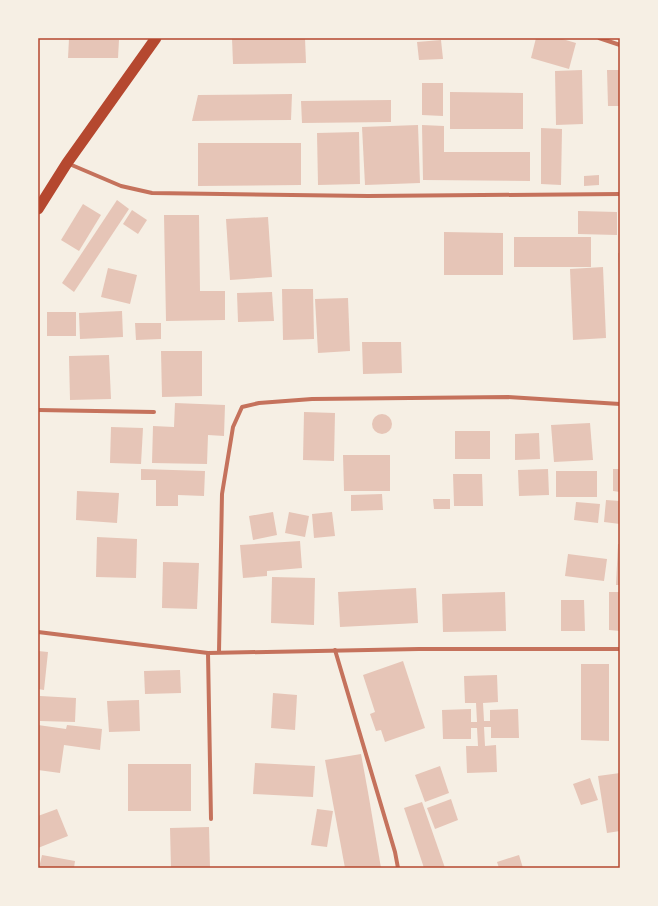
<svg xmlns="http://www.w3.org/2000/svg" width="658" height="906" viewBox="0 0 658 906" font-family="Roboto,sans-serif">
	<rect width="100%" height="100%" fill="#f6efe4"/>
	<g fill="#e6c5b7">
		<path d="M232,38H305L306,63L233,64Z"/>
		<path d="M536,38H559L576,43L569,69L531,58Z"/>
		<path d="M69,39L119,40L118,58H68Z"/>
		<path d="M441,40L443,59L419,60L417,42Z"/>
		<path d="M582,70L583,124L556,125L555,71Z"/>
		<path d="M607,70H620V106H608Z"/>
		<path d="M422,83H443V116L422,115Z"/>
		<path d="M450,92L523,93V129H450Z"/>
		<path d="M292,94L291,120L192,121L198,95Z"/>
		<path d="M391,100V122L302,123L301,101Z"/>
		<path d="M418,125L420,183L365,185L362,127Z"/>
		<path d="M422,125L444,126V152H530V181L423,180Z"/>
		<path d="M541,128L562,129L561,185L541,184Z"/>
		<path d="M359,132L360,184L318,185L317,133Z"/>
		<path d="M198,143H301V185L198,186Z"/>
		<path d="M599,175V185L584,186V176Z"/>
		<path d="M117,200L129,209L74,292L62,283Z"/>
		<path d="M83,204L101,215L79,251L61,240Z"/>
		<path d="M132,210L147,220L138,234L123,224Z"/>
		<path d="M578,211L617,212V235L578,234Z"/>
		<path d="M164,215H199L200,291H225V320L166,321Z"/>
		<path d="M268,217L272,277L230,280L226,219Z"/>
		<path d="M444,232L503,233V275H444Z"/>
		<rect x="514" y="237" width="77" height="30"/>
		<path d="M618,253H620V277H619Z"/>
		<path d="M603,267L606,338L573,340L570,269Z"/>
		<path d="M108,268L137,275L130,304L101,297Z"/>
		<path d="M282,289H313L314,339L283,340Z"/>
		<path d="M272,292L274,321L238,322L237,293Z"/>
		<path d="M348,298L350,351L318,353L315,299Z"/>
		<path d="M122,311L123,337L80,339L79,313Z"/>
		<rect x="47" y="312" width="29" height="24"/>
		<path d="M135,323H161V339L136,340Z"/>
		<path d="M362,342H401L402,373L363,374Z"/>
		<path d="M161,351H202V396L162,397Z"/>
		<path d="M109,355L111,399L70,400L69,356Z"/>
		<path d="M175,403L225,405L224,436L208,435L207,464L152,463L153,426L174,427Z"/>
		<path d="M304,412L335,413L334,461L303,460Z"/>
		<circle cx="382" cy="424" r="10"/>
		<path d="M590,423L593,460L554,462L551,425Z"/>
		<path d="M111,427L143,428L141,464L110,463Z"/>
		<rect x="455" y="431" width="35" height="28"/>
		<path d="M539,433L540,459L515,460V434Z"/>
		<path d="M343,455H390V491H344Z"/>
		<path d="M141,469L205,471L204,496L178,495V506H156V480H141Z"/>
		<path d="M548,469L549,495L519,496L518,470Z"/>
		<path d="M613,469H620V492L613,491Z"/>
		<rect x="556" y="471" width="41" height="26"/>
		<path d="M453,474H482L483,506H454Z"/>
		<path d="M77,491L119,493L117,523L76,520Z"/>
		<path d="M382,494L383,510L351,511V495Z"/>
		<path d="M433,499H450V509H434Z"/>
		<path d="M606,500L620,501V524L604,522Z"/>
		<path d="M576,502L600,504L598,523L574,520Z"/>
		<path d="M273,512L277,535L253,540L249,516Z"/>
		<path d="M289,512L309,516L305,537L285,533Z"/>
		<path d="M332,512L335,536L314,538L312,514Z"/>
		<path d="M97,537L137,539L136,578L96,577Z"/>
		<path d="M300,541L302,568L267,571V576L243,578L240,545Z"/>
		<path d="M618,544H620V585H616Z"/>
		<path d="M568,554L607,559L604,581L565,576Z"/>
		<path d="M163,562L199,563L197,609L162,608Z"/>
		<path d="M272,577L315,578L314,625L271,623Z"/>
		<path d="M416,588L418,623L340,627L338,592Z"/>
		<path d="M505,592L506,631L443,632L442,594Z"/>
		<path d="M609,592H620V631L609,630Z"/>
		<path d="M561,600H584L585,631H561Z"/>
		<path d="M38,651L48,652L44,690L38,689Z"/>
		<path d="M403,661L425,728L385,742L381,730L376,731L370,714L375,712L363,675Z"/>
		<path d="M581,664H609V741L581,740Z"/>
		<path d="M180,670L181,693L145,694L144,671Z"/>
		<path d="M497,675L498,702L483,703L484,721H490V710L518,709L519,738H491V727H484L485,746L496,745L497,772L467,773L466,746H478L477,728H471V739H443L442,710L471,709V722H477L476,703H465L464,676Z"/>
		<path d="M273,693L297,695L295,730L271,728Z"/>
		<path d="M40,696L76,698L75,722L40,721Z"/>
		<path d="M139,700L140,731L109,732L107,701Z"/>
		<path d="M38,725L66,729L67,725L102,729L100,750L64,745L60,773L38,770Z"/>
		<path d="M361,754L368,792L381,868H345L325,760Z"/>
		<path d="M255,763L315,766L313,797L253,794Z"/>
		<rect x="128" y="764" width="63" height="47"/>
		<path d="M440,766L449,793L425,802L415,775Z"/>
		<path d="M620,773V831L607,833L598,776Z"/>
		<path d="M590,778L598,800L581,805L573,784Z"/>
		<path d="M451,799L458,820L435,829L427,808Z"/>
		<path d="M422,802L445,868H424L404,808Z"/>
		<path d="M57,809L68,836L38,848V816Z"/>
		<path d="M317,809L333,811L327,847L311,845Z"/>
		<path d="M209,827L210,868H171L170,828Z"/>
		<path d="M42,855L75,861L74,868H39Z"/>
		<path d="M519,855L523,868H499L497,862Z"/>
	</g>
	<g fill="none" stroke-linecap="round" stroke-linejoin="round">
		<g stroke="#c5725c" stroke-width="4">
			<path d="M599,38L620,45"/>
			<path d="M67,163L121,186L152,193L368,196L620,194"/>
			<path d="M38,410L154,412"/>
			<path d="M38,632L208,653L419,649H620"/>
			<path d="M335,650L395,852L398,868"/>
			<path d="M219,652L222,494L233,427L242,407L259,403L312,399L508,397L620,404"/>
			<path d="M208,653L211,819"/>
		</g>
		<path stroke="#b5482f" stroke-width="11" d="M38,209L67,163L156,38"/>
	</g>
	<rect width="658" height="906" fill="none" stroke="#f6efe4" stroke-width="78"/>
	<rect x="39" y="39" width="580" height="828" fill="none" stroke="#b5482f" stroke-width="1.5"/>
</svg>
